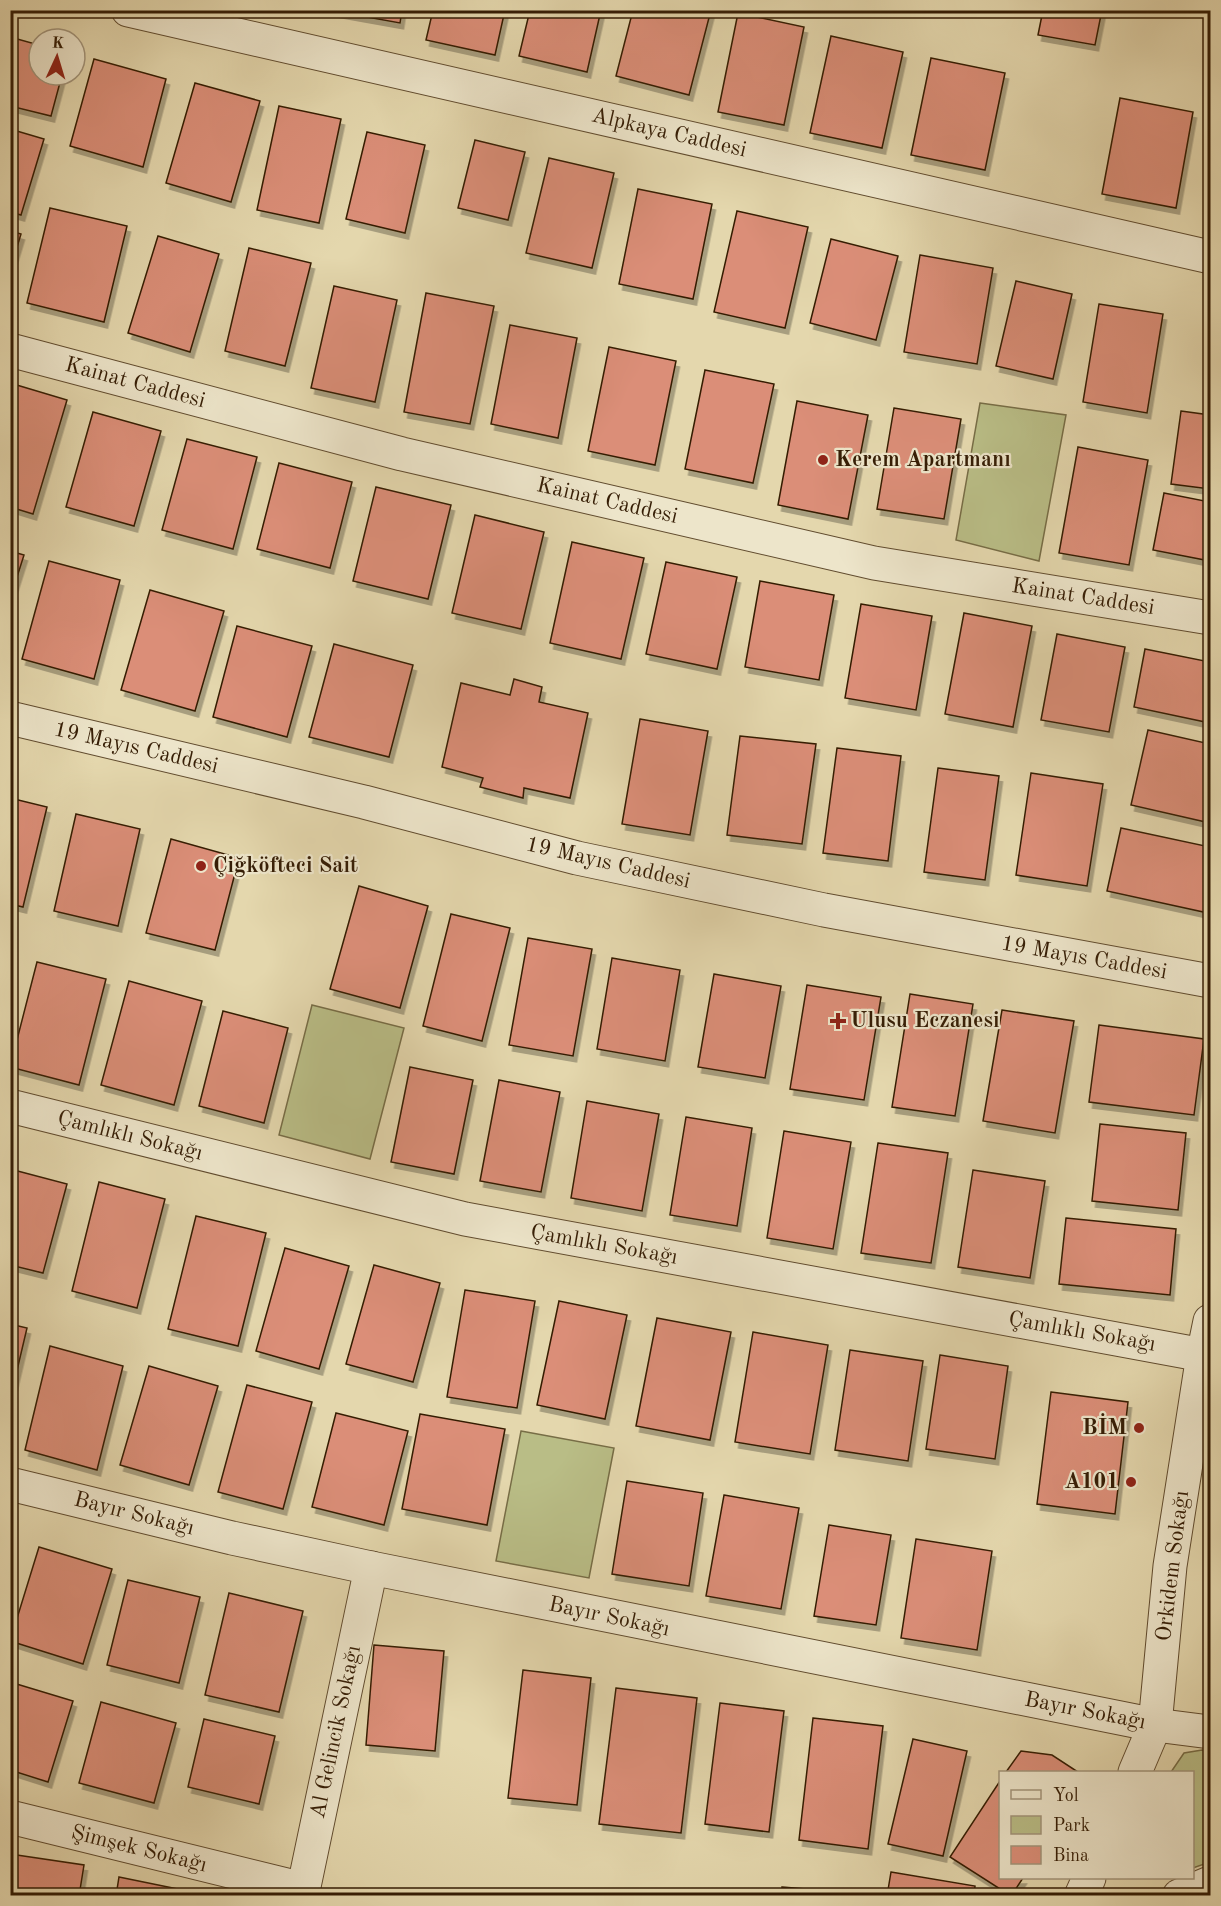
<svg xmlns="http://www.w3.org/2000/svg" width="1221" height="1906" viewBox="0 0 1221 1906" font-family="'Old Standard TT',serif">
	<defs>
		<filter id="shadow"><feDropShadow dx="3.5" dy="6" stdDeviation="0" flood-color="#0004"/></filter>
	</defs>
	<rect width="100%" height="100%" fill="#e4d7ad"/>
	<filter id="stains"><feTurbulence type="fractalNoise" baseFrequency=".00333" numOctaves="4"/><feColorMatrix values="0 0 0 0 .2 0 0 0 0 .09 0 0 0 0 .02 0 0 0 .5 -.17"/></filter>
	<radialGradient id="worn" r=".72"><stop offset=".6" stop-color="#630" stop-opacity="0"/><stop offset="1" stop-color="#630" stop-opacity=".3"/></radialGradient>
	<g fill="#b9bd86" stroke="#776d46" stroke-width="1.5">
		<path d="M980,403L1066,415L1039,561L956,540Z"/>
		<path d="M312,1005L404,1028L370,1159L279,1135Z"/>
		<path d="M521,1431L614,1448L589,1578L496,1561Z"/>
		<path d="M1202,1750L1210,1752V1862L1193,1868L1192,1772H1171L1184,1753Z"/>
	</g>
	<g fill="#db8e78" stroke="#351d05" stroke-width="1.5" filter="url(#shadow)">
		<path d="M328,10H402L400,23Z"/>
		<path d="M433,10H505L495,55L426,40Z"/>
		<path d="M530,10H601L587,72L519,56Z"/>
		<path d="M633,10H711L689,95L616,76Z"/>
		<path d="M1043,10H1102L1095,45L1038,35Z"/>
		<path d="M738,13L804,27L784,125L718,112Z"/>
		<path d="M831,36L903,52L882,148L810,133Z"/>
		<path d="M10,37L39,45V75H62L51,116L10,106Z"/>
		<path d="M931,58L1005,73L985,170L911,155Z"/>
		<path d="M94,59L166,79L143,167L70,146Z"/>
		<path d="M195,83L260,101L231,202L166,183Z"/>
		<path d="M1120,98L1193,112L1176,208L1102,194Z"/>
		<path d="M279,106L341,119L319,223L257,210Z"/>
		<path d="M10,129L44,139L21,215L10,212Z"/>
		<path d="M367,132L425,145L405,233L346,219Z"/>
		<path d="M475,140L525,152L508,220L458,208Z"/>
		<path d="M549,158L614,173L592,268L526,253Z"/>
		<path d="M638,189L712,204L693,299L619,284Z"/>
		<path d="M50,208L127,226L104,322L27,303Z"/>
		<path d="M737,211L808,227L785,328L714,312Z"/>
		<path d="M10,231L21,234L10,270Z"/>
		<path d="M158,236L219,254L190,352L128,333Z"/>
		<path d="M831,239L898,256L876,340L810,323Z"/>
		<path d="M249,248L311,263L285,366L225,351Z"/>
		<path d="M920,255L993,268L977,364L904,352Z"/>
		<path d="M1016,281L1072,294L1053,379L996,366Z"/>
		<path d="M334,286L397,300L375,402L311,388Z"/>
		<path d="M426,293L494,306L470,424L404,412Z"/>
		<path d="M1099,304L1163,314L1147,413L1083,402Z"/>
		<path d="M510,325L577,338L558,438L491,424Z"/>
		<path d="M609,347L676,361L655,465L588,451Z"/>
		<path d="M705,370L774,384L753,483L685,469Z"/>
		<path d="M10,383L67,400L33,514L10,507Z"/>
		<path d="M797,401L868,415L848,519L778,505Z"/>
		<path d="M894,408L961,419L944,519L877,509Z"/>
		<path d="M1181,411L1210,415V489L1171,484Z"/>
		<path d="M93,412L161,431L134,526L66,507Z"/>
		<path d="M187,439L257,457L233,549L162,530Z"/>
		<path d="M1078,447L1148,460L1129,565L1059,553Z"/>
		<path d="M279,463L352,482L330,568L257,549Z"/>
		<path d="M376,487L451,505L428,599L353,581Z"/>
		<path d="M1164,493L1210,502V561L1153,550Z"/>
		<path d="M475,515L544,532L521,629L452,613Z"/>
		<path d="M572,542L644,558L621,659L550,643Z"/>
		<path d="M10,551L24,555L10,599Z"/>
		<path d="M49,561L120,580L94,679L22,659Z"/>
		<path d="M666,562L737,577L717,669L646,654Z"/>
		<path d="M760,581L834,595L819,680L745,667Z"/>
		<path d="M150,590L224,611L195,711L121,690Z"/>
		<path d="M861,604L932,616L916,710L845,698Z"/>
		<path d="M964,613L1032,626L1013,727L945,714Z"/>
		<path d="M237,626L312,646L287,737L213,717Z"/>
		<path d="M1057,634L1125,647L1109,732L1041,720Z"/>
		<path d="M334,644L413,665L389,757L309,737Z"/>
		<path d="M1145,649L1210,662V723L1134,707Z"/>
		<path d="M514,679L542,687L539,702L588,713L570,798L524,788L523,798L480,787L483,778L442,767L461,683L510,695Z"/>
		<path d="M640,719L708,731L690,835L622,824Z"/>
		<path d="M1148,730L1210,744V823L1131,805Z"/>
		<path d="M740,736L816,744L802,844L727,835Z"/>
		<path d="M837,748L901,756L888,861L823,853Z"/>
		<path d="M938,768L999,776L985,880L924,872Z"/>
		<path d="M1031,773L1103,784L1087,886L1016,875Z"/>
		<path d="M10,798L47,807L23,907L10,904Z"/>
		<path d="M76,814L140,829L118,926L54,911Z"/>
		<path d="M1121,828L1210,847V899L1208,913L1107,891Z"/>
		<path d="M171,839L239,858L215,950L146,933Z"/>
		<path d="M359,886L428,906L400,1008L330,989Z"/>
		<path d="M451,914L510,928L482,1041L423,1026Z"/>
		<path d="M528,938L592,949L573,1056L509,1045Z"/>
		<path d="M612,958L680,970L665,1061L597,1049Z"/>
		<path d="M37,962L106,979L79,1085L10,1067Z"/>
		<path d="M714,974L781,986L765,1078L698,1067Z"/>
		<path d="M129,981L202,1001L174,1105L101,1085Z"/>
		<path d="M807,985L881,997L864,1100L790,1089Z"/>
		<path d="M910,994L973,1004L955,1116L892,1107Z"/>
		<path d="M1002,1010L1074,1021L1055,1133L983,1121Z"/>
		<path d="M223,1011L288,1028L264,1123L199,1106Z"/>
		<path d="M1099,1025L1204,1039L1194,1115L1089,1102Z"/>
		<path d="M410,1067L473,1080L454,1174L391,1162Z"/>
		<path d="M499,1080L560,1092L541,1192L480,1181Z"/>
		<path d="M587,1101L659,1114L642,1211L571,1198Z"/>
		<path d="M686,1117L752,1128L737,1226L670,1215Z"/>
		<path d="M1100,1124L1186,1133L1178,1210L1092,1201Z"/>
		<path d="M784,1131L851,1142L833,1249L767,1238Z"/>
		<path d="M878,1143L948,1153L931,1263L861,1253Z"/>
		<path d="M10,1169L67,1184L43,1273L10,1265Z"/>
		<path d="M973,1170L1045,1181L1030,1278L958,1267Z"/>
		<path d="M99,1182L165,1199L137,1308L72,1291Z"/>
		<path d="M196,1216L266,1233L238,1346L168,1329Z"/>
		<path d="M1066,1218L1176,1229L1170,1295L1059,1284Z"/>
		<path d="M285,1248L349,1266L319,1369L256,1351Z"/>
		<path d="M374,1265L440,1283L413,1382L346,1364Z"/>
		<path d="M465,1290L535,1301L517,1408L447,1397Z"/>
		<path d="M559,1301L627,1315L605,1419L537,1405Z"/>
		<path d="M657,1318L731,1332L710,1440L636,1426Z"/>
		<path d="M10,1324L27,1328L10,1400Z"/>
		<path d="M753,1332L828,1345L810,1454L735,1442Z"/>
		<path d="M50,1346L123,1366L97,1470L25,1450Z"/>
		<path d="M850,1350L923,1361L908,1461L835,1450Z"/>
		<path d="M940,1355L1008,1366L995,1459L926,1449Z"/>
		<path d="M149,1366L218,1386L189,1485L120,1465Z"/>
		<path d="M247,1385L312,1402L283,1509L218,1492Z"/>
		<path d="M1051,1392L1128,1402L1115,1514L1037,1504Z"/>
		<path d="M336,1413L408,1431L384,1525L312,1507Z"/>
		<path d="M420,1414L505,1429L487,1525L402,1509Z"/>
		<path d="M627,1481L703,1493L689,1586L612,1574Z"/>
		<path d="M724,1495L799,1508L781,1609L706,1596Z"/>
		<path d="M829,1525L891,1535L876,1625L814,1616Z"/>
		<path d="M916,1539L992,1551L977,1650L901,1638Z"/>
		<path d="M39,1547L112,1569L83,1664L10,1641Z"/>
		<path d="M128,1580L200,1597L179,1683L107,1665Z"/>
		<path d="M229,1593L303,1611L279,1712L205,1695Z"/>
		<path d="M374,1645L444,1651L435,1751L366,1745Z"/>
		<path d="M523,1670L591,1678L577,1805L508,1798Z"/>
		<path d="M10,1682L73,1701L48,1782L10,1770Z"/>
		<path d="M616,1688L697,1698L681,1833L599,1824Z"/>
		<path d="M101,1702L176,1723L154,1803L79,1783Z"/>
		<path d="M720,1703L784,1711L769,1832L705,1824Z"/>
		<path d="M813,1718L883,1726L868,1849L799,1840Z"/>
		<path d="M204,1719L275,1736L259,1804L188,1787Z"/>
		<path d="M913,1739L967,1751L943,1856L888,1844Z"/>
		<path d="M1021,1751L1052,1755L1078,1772H1006Z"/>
		<path d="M1000,1781V1878H1023L1011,1896L950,1857Z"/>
		<path d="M10,1854L84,1865L79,1896H10Z"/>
		<path d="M891,1872L975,1886L974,1896H887Z"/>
		<path d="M119,1877L212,1896H116Z"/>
		<path d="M782,1887L853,1893L852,1896H782Z"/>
	</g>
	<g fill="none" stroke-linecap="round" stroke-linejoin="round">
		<defs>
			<g id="minor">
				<path d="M128,10L1210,257"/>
				<path d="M10,350L402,454L874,563L1210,618"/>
				<path d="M10,1106L465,1219L1203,1355"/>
				<path d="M10,1484L232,1538L371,1568L1155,1725L1210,1732"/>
				<path d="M1135,1772L1155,1725L1170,1566L1203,1355L1210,1321"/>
				<path d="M10,1817L303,1889"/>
				<path d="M302,1896L371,1568"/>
				<path d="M1081,1896L1089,1878"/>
				<path d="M1179,1896L1210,1883"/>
			</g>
			<path id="tertiary" d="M10,718L364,802L577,858L824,910L1210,981"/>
		</defs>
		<use href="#minor" stroke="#614c2f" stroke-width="35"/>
		<use href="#tertiary" stroke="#614c2f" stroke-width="35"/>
		<use href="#minor" stroke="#ede5ca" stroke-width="33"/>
		<use href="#tertiary" stroke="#ede5ca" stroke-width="33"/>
	</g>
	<g fill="#8f2418" stroke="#ede5ca" stroke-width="2">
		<circle cx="823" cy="460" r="6"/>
		<circle cx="201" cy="866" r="6"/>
		<path d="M835 1012h6v6h6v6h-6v6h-6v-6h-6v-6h6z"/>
		<circle cx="1139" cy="1428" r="6"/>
		<circle cx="1131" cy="1482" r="6"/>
	</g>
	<g text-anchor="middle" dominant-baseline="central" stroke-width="4.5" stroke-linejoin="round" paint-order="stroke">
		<g font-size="22" fill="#351d05" stroke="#ede5ca">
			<text transform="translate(669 133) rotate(13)">Alpkaya Caddesi</text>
			<text transform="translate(135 383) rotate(15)">Kainat Caddesi</text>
			<text transform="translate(607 501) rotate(13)">Kainat Caddesi</text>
			<text transform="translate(1083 597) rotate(9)">Kainat Caddesi</text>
			<text transform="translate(136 748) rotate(13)">19 Mayıs Caddesi</text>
			<text transform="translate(608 863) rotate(13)">19 Mayıs Caddesi</text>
			<text transform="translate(1084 958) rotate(10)">19 Mayıs Caddesi</text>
			<text transform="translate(130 1136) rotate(14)">Çamlıklı Sokağı</text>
			<text transform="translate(604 1245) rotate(10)">Çamlıklı Sokağı</text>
			<text transform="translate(1082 1332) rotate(10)">Çamlıklı Sokağı</text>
			<text transform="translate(134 1514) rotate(14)">Bayır Sokağı</text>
			<text transform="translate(1173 1566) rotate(-83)">Orkidem Sokağı</text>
			<text transform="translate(609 1617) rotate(12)">Bayır Sokağı</text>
			<text transform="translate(1085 1711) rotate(11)">Bayır Sokağı</text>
			<text transform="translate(336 1732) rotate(-78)">Al Gelincik Sokağı</text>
			<text transform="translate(139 1849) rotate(14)">Şimşek Sokağı</text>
		</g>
		<g font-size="22" font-weight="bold" fill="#351d05" stroke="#ede5ca" text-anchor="start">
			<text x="835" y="460">Kerem Apartmanı</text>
			<text x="213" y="866">Çiğköfteci Sait</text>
			<text x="850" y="1021">Ulusu Eczanesi</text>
			<text x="1127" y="1428" text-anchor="end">BİM</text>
			<text x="1119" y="1482" text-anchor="end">A101</text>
		</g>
	</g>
	<rect width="1221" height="1906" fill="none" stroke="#e4d7ad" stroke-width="36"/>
	<rect x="12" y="12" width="1197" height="1882" fill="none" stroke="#351d05" stroke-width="3"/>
	<rect x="18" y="18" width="1185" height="1870" fill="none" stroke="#351d05" stroke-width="1.5"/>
	<rect x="999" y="1771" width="195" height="108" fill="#ede5ca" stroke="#a3957b" stroke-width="1.5"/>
	<rect x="1011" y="1790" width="30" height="9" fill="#ede5ca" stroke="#a3957b" stroke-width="1.5"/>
	<text x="1053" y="1801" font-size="18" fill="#351d05">Yol</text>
	<rect x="1011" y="1816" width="30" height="18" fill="#b9bd86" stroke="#a3957b" stroke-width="1.5"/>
	<text x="1053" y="1831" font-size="18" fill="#351d05">Park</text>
	<rect x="1011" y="1846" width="30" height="18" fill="#db8e78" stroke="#a3957b" stroke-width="1.5"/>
	<text x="1053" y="1861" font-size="18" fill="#351d05">Bina</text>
	<g transform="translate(57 57) rotate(4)"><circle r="28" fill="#ede5ca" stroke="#a3957b" stroke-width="1.5"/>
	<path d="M0-4.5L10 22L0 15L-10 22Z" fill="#8f2418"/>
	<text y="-9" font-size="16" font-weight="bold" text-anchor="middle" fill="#351d05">K</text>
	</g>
	<rect width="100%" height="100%" filter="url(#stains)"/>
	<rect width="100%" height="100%" fill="url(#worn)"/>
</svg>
